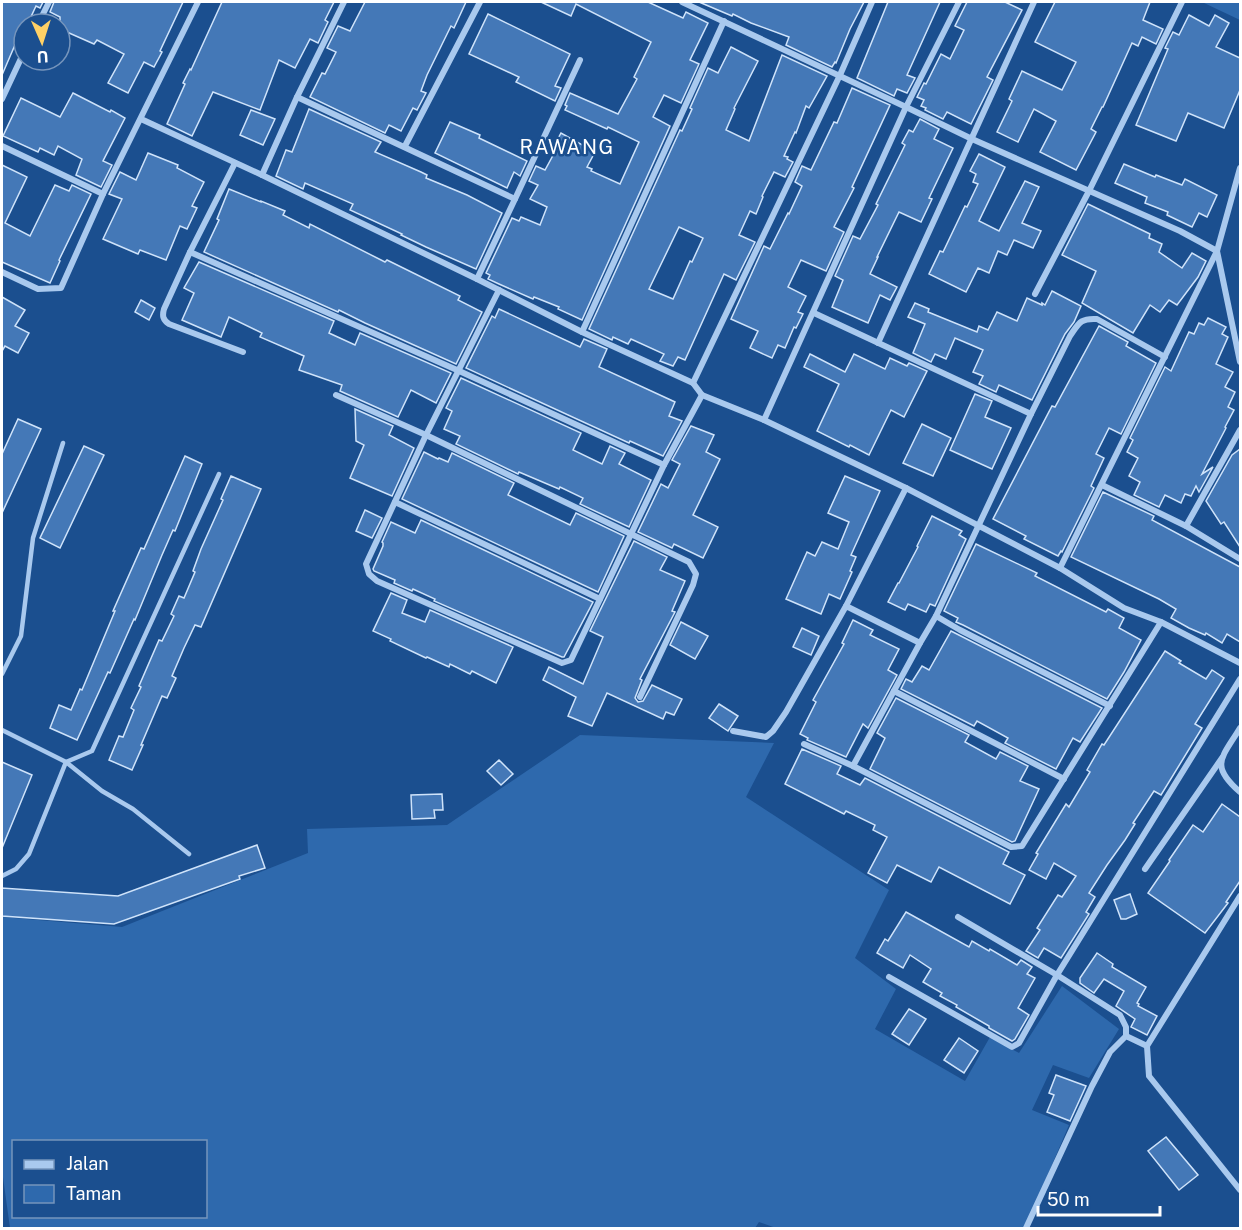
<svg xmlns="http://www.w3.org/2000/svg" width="1242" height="1230" viewBox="0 0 1242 1230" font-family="'Public Sans',sans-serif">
	<rect width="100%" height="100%" fill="#1b4f8f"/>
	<g fill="#2e69ad" fill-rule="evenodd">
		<path d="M1202,2H1240V20Z"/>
		<path d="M580,735L774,743L746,797L889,890L855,958L896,989L875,1029L965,1081L990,1037L1019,1053L1062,986L1119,1029L1089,1078L1053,1065L1032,1110L1069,1125L1025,1228H776L759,1222L755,1228H10L2,1170V917L122,927L308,853L307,829L447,825ZM14,1142H206V1216H14Z"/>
	</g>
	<g fill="#4478b7" stroke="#cfe3fa" stroke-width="1.5" fill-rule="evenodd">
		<path d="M2,2H43L40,8L36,6L29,21L26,20L24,24L2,75Z"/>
		<path d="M54,2H183L160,51L162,52L154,67L144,62L128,93L108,83L124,54L97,40L94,44L60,29V17L50,12Z"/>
		<path d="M222,2H334L325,20L328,22L318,43L310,39L295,68L279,60L260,110L213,92L192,136L167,124L185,84L183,83L190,69L191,70Z"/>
		<path d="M365,2H466L454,28L451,26L427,75L421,91L426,93L417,110L413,108L401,131L389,125L385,133L310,97L322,73L325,74L336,52L327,48L338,26L350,31Z"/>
		<path d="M541,2H648L683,18L686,12L708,23L690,60L699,64L681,103L664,95L653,117L670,126L582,320L558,309L559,307L534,297L533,299L499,284L488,279L490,275L486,273L512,218L519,221L521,217L540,225L547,207L530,199L538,185L529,181L536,166L545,170L557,148L554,146L561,133L595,152L587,167L592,169L591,171L620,184L639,142L608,127L607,129L565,110L567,106L565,105L570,93L618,114L637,79L634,77L651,42L576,4L571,16Z"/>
		<path d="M699,2H864L850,29L836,63L835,62L832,67L786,45L789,37L751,23L733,14L732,16Z"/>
		<path d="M888,2H940L907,75L915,78L907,93L897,89L894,96L857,78Z"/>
		<path d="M967,2H1005L1022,10L987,77L993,80L971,124L947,112L943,119L925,110L926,108L921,106L924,100L917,97L924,83L926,84L941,54L950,59L964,30L955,26Z"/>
		<path d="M1055,2H1150L1143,20L1163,29L1156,44L1142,37L1138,46L1132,43L1103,107H1102L1091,129L1096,132L1076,170L1040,152L1056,121L1034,109L1018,142L997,132L1012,101L1009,99L1022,71L1062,90L1076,62L1035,42Z"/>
		<path d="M488,14L570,54L555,86L561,88L555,101L516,82L519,77L469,54Z"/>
		<path d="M1189,15L1209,26L1215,15L1229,23L1216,47L1240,58V90L1224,128L1188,113L1176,141L1136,125L1168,49L1165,48L1173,32L1179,35Z"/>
		<path d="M731,47L758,61L734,108L735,109L726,130L749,141L782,55L827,76L809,108L806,106L796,133L795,132L784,156L788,157L787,159L793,162L785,177L774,172L762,196L763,197L756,214L750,211L739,235L755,242L736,280L724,274L685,360L678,357L673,366L660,361L664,354L631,339L628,344L613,337L612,340L589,329L680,130L682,131L692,109L690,108L708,68L718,73ZM679,227L703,238L692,262L690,261L673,299L649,289Z"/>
		<path d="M852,88L890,105L852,187L854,188L834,227L844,232L826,271L801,260L788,287L806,296L798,312L803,314L796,328L794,327L785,348L778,345L772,358L750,348L758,331L731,319L764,246L770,249L788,213L789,214L802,186L795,182L802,166L811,170L834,122L837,123Z"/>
		<path d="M73,93L110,112L111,110L125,118L103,161L112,165L101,187L76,175L82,159L58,146L54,155L40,148L38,152L3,136L21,98L60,117Z"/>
		<path d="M309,109L381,142L375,152L421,172L427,175L426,178L467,195L502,213L476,269L426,247L401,235L402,234L350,210L353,204L305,183L303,189L276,176L286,150L292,152Z"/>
		<path d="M251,110L275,119L263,145L240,135Z"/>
		<path d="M920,119L939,129L934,139L953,148L929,198L932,199L921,222L899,212L877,257H878L870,274L897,287L890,300L880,295L868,323L832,307L843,280L835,276L853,236L860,239L878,205L876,204L905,145L902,143L909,130L913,132Z"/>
		<path d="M450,122L480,135L479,138L527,161L520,176L514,172L507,188L435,153Z"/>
		<path d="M148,153L178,165L177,168L204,182L192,206L197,208L187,229L180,226L166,260L140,250L138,254L103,239L122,199L109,194L120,172L136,180Z"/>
		<path d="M979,154L1005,167L979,221L999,231L1025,181L1039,187L1022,223L1041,231L1033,248L1014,240L1007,255L998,251L989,273L978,268L966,292L929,274L940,251L943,252L965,206L967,207L978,184L973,182L976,174L970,171Z"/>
		<path d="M1124,164L1155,177L1156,175L1182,185L1185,179L1217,195L1207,217L1199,213L1192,227L1167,215L1168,212L1145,203L1147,197L1115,183Z"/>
		<path d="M2,165L27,177L5,223L30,236L55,185L69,191L72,185L91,194L59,260L60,261L50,283L2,262Z"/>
		<path d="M229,189L261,202V201L285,211L283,215L309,228L310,224L385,262L387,260L460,296L458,300L482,312L456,364L365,323L339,310L338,312L204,252L219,220L217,219Z"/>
		<path d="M1088,204L1150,234L1149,238L1162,244L1159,252L1182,268L1192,253L1206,261L1198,277L1177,305L1169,300L1160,312L1150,305L1133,333L1082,303L1096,271L1062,255Z"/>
		<path d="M199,262L334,321L329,333L355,345L360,333L451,373L436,403L411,390L398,417L340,391L342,385L299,370L304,356L260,337L262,333L229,317L221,337L182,320L194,293L184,288Z"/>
		<path d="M1052,291L1081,306L1074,322L1065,334L1032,400L999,385L996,392L979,384L983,376L973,372L983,350L955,338L946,359L935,354L931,362L913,353L925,324L908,317L915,303L929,309L928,312L977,332L979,326L988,330L997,312L1017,321L1027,298L1042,305V303L1045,305Z"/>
		<path d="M2,297L25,310L15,326L29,333L18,353L5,346L2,351Z"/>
		<path d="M141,300L155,308L149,320L135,312Z"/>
		<path d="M499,309L580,347L584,339L607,349L599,367L675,402L669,416L682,421L663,456L630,441L629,443L466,368L492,316L495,318Z"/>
		<path d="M1208,318L1226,327L1222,334L1228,337L1216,364L1233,372L1225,387L1235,392L1228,407L1234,410L1225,427L1226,428L1202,474L1213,467L1199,492L1196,486L1191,496L1185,494L1181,503L1165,495L1159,507L1134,495L1140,482L1129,476L1138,458L1127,452L1133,440L1130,438L1165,367L1171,371L1189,332L1194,334L1199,323L1204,325Z"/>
		<path d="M1099,326L1128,342L1126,346L1156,363L1121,434L1109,428L1096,454L1104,458L1091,486L1094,488L1062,552L1061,551L1058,556L1024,539L1026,536L993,519L1052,406L1055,407Z"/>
		<path d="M810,354L845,372L854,354L885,369L890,358L907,366L909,363L927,371L904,417L891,410L869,455L850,445L849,447L817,431L839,384L804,367Z"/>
		<path d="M461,378L581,433L573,450L602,464L610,446L625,453L619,464L651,480L629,527L580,504L583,498L560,487L559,489L519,472L518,474L456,444L460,436L444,429L452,411L446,408Z"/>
		<path d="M975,394L992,401L985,417L1011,428L992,469L950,450Z"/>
		<path d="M355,409L393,426L389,435L414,448L392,496L350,478L364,445L356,441Z"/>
		<path d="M18,419L41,429L2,513V454Z"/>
		<path d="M922,424L951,438L933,476L903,463Z"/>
		<path d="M691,426L714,435L706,452L720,459L693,515L718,527L703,558L674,544L672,548L638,532L661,484L668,488L680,464L672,460Z"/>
		<path d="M84,446L104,455L60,548L40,538Z"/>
		<path d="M1240,449V547L1224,522L1221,524L1206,501L1232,455Z"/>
		<path d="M424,452L438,459L439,458L448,462L452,453L514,483L508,495L570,525L576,513L624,536L598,592L402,499Z"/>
		<path d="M185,456L202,464L175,531L173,530L162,555L135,620L134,619L110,673L108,672L77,740L50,728L59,705L71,710L80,689L82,690L115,611H113L141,548L144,549Z"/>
		<path d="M231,476L261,489L201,627L195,625L184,648L172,676L176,678L167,698L162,696L141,745H143L132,770L109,760L119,736L123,737L134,710L131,708L141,687L139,686L159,640L162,641L174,616L171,614L179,596L184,598L195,572L193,571L201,549L223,500L221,499Z"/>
		<path d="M845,476L880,491L851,555L856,557L850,571L852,572L840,599L829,594L821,614L786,599L807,552L815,556L822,542L838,549L849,522L828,513Z"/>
		<path d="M1103,492L1154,516L1152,520L1240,567V642L1227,634L1222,643L1206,633L1205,635L1189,628L1171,618L1176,609L1159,599L1071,557Z"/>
		<path d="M365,510L382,518L372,538L356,531Z"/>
		<path d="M932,516L962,531L959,535L966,539L935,606L930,604L926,612L908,604L905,610L888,602L898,583H899L918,547L917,546Z"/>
		<path d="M421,520L593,602L564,657H562L434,601L435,599L413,589L412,591L394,583L395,580L374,571L373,569L383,546V543L382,542L391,522L415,533Z"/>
		<path d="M634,541L667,557L660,570L685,581L672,611L675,612L640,679L642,680L635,698L638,702L643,701L652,685L682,699L674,715L666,712L663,719L607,693L592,726L568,716L576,697L543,680L549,667L583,684L603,637L590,631Z"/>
		<path d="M976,544L1037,573L1035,576L1106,612L1108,609L1124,618L1119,628L1141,640L1124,672L1107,699L963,625L956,622L958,618L944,611Z"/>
		<path d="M391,593L407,600L402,613L425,622L430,610L513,647L496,683L472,671L470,674L450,664L449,667L427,657L426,658L390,641L391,639L373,631Z"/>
		<path d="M853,620L873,630L870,635L899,649L888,670L897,675L868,728L863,724L846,757L807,740L808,738L800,734L816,702L813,700L844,644L842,643Z"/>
		<path d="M681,622L708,636L695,659L670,645Z"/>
		<path d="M802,628L819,636L811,655L793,647Z"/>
		<path d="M951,631L1102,708L1080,742L1073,738L1056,769L1005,743L1008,738L977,721L974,726L901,689L906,679L912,682L922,666L929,670Z"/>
		<path d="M1165,651L1181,661L1179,663L1206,679L1212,670L1224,678L1195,724L1202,728L1161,795L1154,791L1133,823L1135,824L1125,840L1107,865L1089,893L1095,897L1086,912L1089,914L1061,958L1044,948L1038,958L1026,951L1040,930L1037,928L1058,895L1062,897L1076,876L1054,863L1046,879L1029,870L1038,854L1036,853L1066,804L1069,807L1090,772L1087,770L1102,744L1104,745Z"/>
		<path d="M896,698L969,735L965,742L996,759L1000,752L1028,766L1020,781L1039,789L1015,841L1012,842L870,769L885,738L877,733Z"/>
		<path d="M719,704L738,716L728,731L709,718Z"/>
		<path d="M802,749L841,766L837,774L860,785L865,778L1009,852L1003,864L1025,875L1010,904L939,867L931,882L897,865L887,883L868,873L887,837L873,830L875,825L846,811L844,814L785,784Z"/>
		<path d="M499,760L513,774L501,785L487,771Z"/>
		<path d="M2,762L32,775L2,848Z"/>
		<path d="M442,794L443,810H434L435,818L412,819L411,795Z"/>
		<path d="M1222,804L1240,817V881L1226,902L1228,903L1205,933L1148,893L1170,861L1169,860L1193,825L1203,832Z"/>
		<path d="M257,845L265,868L239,876L240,879L114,924L2,916V888L118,896Z"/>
		<path d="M1130,894L1137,914L1126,919H1121L1114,900Z"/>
		<path d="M906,912L969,947L972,941L989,951L990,949L1017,965L1021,960L1032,967L1027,974L1035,978L1018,1008L1029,1015L1015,1039L1012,1041L989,1028V1026L956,1007L957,1005L940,996L942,993L923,982L931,969L910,955L903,968L877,953L885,939L888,941Z"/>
		<path d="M1097,953L1113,964L1112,967L1146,987L1137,1003L1139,1004L1138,1006L1157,1016L1147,1035L1131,1027L1135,1019L1116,1006L1124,991L1104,979L1094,993L1080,983V978Z"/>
		<path d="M909,1009L926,1019L909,1045L892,1034Z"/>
		<path d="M959,1038L978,1051L964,1073L944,1060Z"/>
		<path d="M1056,1075L1086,1086L1070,1121L1047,1112L1054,1095L1049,1093Z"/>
		<path d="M1166,1137L1198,1175L1179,1190L1148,1151Z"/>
	</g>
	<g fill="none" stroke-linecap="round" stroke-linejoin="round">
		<g stroke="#a9c9ee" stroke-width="4.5">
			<path d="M2,674L21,636L33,538L63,443"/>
			<path d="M2,730L66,762L102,791L133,809L189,854"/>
			<path d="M2,876L16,869L29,854L66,762L92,751L219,474"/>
		</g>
		<g stroke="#a9c9ee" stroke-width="6">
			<path d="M682,2L906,107L972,139L1180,231L1217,251L1060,568"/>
			<path d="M38,24L49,2"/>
			<path d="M297,97L515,199L477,279"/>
			<path d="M2,99L24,52"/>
			<path d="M141,119L262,175L477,279L582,332L693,383L702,395L764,420L906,488L1060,568L1124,608L1161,622L1240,663"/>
			<path d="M2,146L103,194"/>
			<path d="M405,146L480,2"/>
			<path d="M235,163L190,252L164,309C162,316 163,320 169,324L243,352"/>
			<path d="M1240,168L1217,251L1240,362"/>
			<path d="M262,175L297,97L344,2"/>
			<path d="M515,199L580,60"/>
			<path d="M190,252L457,370L664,465"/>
			<path d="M2,272L38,289L61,288L103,194L198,2"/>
			<path d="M499,290L426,435L366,564L369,574L377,581L562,663L571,660L664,465L702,395"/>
			<path d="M1035,294L1089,191L1182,2"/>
			<path d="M814,313L1031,414"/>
			<path d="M582,332L724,21"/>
			<path d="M878,343L1034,2"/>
			<path d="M693,383L840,75L872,2"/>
			<path d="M336,395L426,435L689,562L696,574L693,585L640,697"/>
			<path d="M764,420L906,107L959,2"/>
			<path d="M1102,485L1186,526L1240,559"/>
			<path d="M395,502L600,599"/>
			<path d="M1186,526L1240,430"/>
			<path d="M846,606L906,488"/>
			<path d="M936,616L960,630L1110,706"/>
			<path d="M894,691L1064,779"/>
			<path d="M1240,728C1222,758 1209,765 1240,792"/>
			<path d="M733,731L766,737L773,731L786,712L846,606L920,643"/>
			<path d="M804,744L853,766L1011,847L1022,846L1161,622"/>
			<path d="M853,766L920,643L936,616L1031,414L1070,336C1079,323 1080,318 1097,319L1165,357"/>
			<path d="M1145,869L1222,758"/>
			<path d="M1240,896L1147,1046L1149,1076L1240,1190"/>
			<path d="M958,917L1057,975L1120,1015L1126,1027V1036"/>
			<path d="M889,977L1012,1047L1019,1043L1057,975L1240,679"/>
			<path d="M1026,1228L1092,1086L1110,1052L1126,1036L1147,1046"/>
		</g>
	</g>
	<g text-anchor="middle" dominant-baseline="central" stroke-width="5" stroke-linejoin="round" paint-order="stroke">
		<g font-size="20" letter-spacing="1.5" fill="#fff" stroke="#1b4f8f">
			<text x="567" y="147">RAWANG</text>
		</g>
	</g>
	<rect width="1242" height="1230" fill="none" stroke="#ffffff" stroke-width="6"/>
	<rect x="12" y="1140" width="195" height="78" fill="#1b4f8f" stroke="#7695bc" stroke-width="1.5"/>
	<rect x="24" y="1160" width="30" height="9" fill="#a9c9ee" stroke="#7695bc" stroke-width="1.5"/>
	<text x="66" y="1170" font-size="18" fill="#ffffff">Jalan</text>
	<rect x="24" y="1185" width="30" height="18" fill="#2e69ad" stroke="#7695bc" stroke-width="1.5"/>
	<text x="66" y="1200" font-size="18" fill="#ffffff">Taman</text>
	<g transform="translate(42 42) rotate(177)"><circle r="28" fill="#1b4f8f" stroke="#7695bc" stroke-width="1.5"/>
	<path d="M0-4.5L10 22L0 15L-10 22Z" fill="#ffd166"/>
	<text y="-9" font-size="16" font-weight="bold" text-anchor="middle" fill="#ffffff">U</text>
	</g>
	<path d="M1038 1206v9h122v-9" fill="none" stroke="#ffffff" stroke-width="3"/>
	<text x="1047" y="1206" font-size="18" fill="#ffffff" stroke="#1b4f8f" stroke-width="4.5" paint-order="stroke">50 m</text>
</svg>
